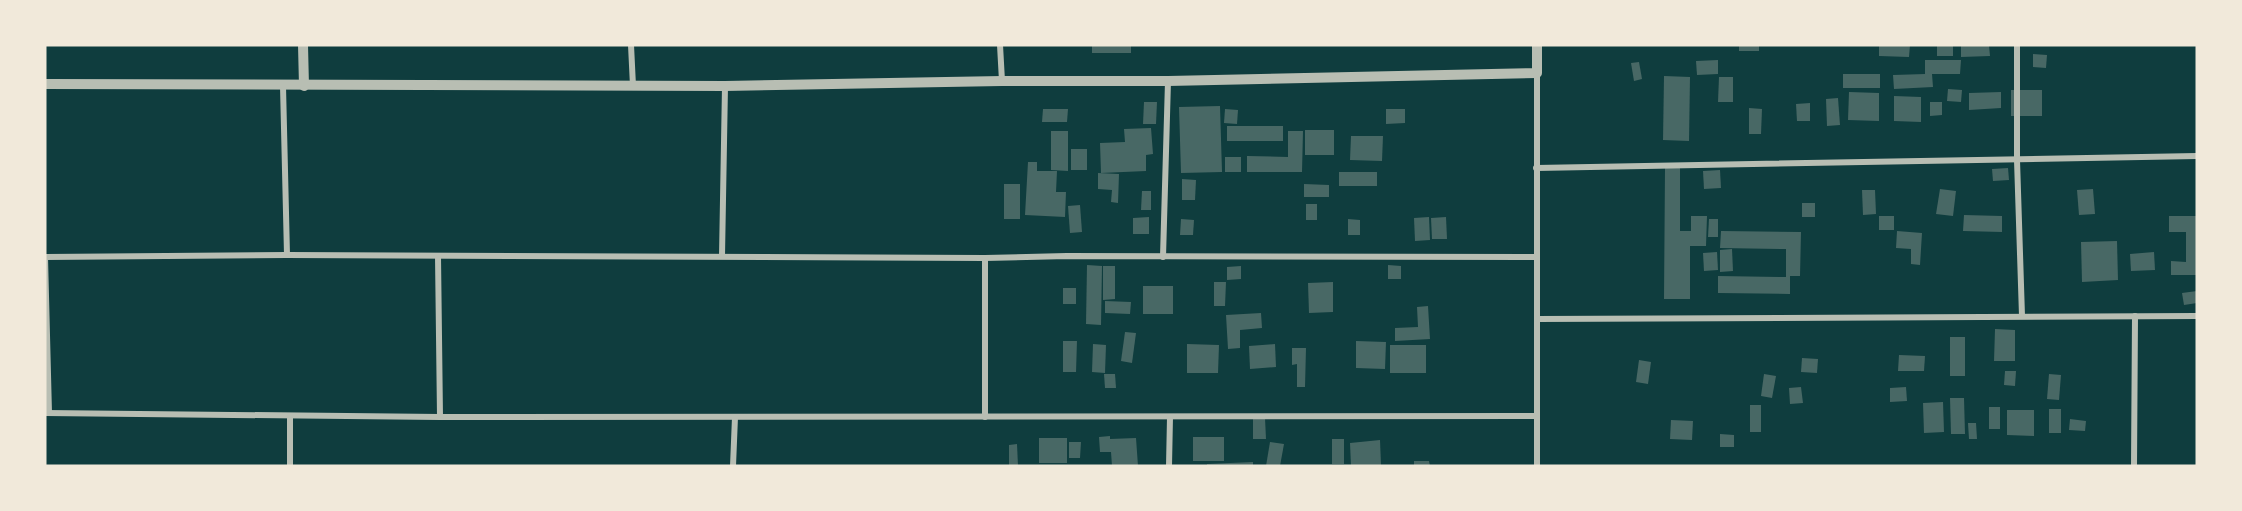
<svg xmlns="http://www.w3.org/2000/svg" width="2242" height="511" viewBox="0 0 2242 511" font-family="'Roboto Condensed',sans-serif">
	<rect width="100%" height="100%" fill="#0f3d3e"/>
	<g fill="#486865">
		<rect x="1092" y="45" width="39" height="8"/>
		<rect x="1739" y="45" width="20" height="6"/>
		<path d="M1879,45H1910L1909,57L1879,56Z"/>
		<rect x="1937" y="45" width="16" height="11"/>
		<path d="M1961,45H1989L1990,56L1961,57Z"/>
		<path d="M2033,54L2047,55L2046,68L2033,67Z"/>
		<path d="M1718,60V74L1697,75L1696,61Z"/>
		<path d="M1925,60H1961L1960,74H1932L1933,87L1894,89L1893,75L1925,74Z"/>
		<path d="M1639,62L1642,79L1634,81L1631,63Z"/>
		<rect x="1843" y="74" width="37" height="14"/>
		<path d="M1664,76L1690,77L1689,141L1663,140Z"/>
		<path d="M1719,77H1733V102H1718Z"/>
		<path d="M1948,89L1962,90L1961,102L1947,101Z"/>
		<rect x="2011" y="90" width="31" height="26"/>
		<path d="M1849,92L1879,93V121L1848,120Z"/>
		<path d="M2001,92V108L1969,110V93Z"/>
		<path d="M1894,96L1921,97V122L1894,121Z"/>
		<path d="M1838,98L1840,125L1827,126L1826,99Z"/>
		<path d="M1144,102H1157L1156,124H1143Z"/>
		<path d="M1930,102H1942V115L1930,116Z"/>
		<path d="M1810,103V121H1797L1796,104Z"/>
		<path d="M1220,106L1222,172L1181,173L1179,107Z"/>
		<path d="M1749,108L1762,109L1761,134H1749Z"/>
		<path d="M1043,109H1068L1067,122H1042Z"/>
		<path d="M1225,109L1238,110L1237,124L1224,123Z"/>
		<path d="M1386,109H1405V123L1386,124Z"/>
		<rect x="1227" y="126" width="56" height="15"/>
		<path d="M1151,128L1153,154L1146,155V171L1101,173L1100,143L1125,142L1124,129Z"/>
		<rect x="1305" y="130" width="29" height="25"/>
		<path d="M1051,131H1068V171L1051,170Z"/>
		<path d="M1288,131H1303L1302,172H1247V156L1288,157Z"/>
		<path d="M1351,136H1383L1382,161L1350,160Z"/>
		<rect x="1071" y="149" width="16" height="21"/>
		<rect x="1225" y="157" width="16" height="15"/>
		<path d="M1028,162H1037V171H1057L1056,192H1066L1065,217L1025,215Z"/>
		<path d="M1665,168H1680V231H1691V216H1707L1706,246H1690V299H1664Z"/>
		<path d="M2008,168L2009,180L1993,181L1992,169Z"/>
		<path d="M1720,170L1721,188L1704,189L1703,171Z"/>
		<rect x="1339" y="172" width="38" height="14"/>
		<path d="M1098,173L1119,174L1118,203L1111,202L1112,190L1098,189Z"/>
		<path d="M1182,179L1196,180L1195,200H1182Z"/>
		<rect x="1004" y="184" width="16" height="35"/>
		<path d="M1304,184L1329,185V197H1304Z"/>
		<path d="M1940,189L1956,191L1953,216L1936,214Z"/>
		<path d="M2093,189L2095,214L2079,215L2077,190Z"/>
		<path d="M1862,190H1875L1876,214L1863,215Z"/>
		<path d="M1142,191H1151V210H1141Z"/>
		<rect x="1802" y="203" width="13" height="14"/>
		<rect x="1306" y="204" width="11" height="16"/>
		<path d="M1080,205L1082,232L1070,233L1068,206Z"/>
		<path d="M1964,215L2002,216V232L1963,231Z"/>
		<rect x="1879" y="216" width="15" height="14"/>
		<path d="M2169,216H2197V275H2171V261L2186,262V232H2169Z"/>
		<path d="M1149,217V234H1133V218Z"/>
		<path d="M1429,217L1430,240L1415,241L1414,218Z"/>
		<path d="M1446,217L1447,239H1432L1431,218Z"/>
		<path d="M1181,219L1194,220L1193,235H1180Z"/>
		<path d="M1348,219L1360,220V235H1348Z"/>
		<path d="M1709,219H1718V237H1708Z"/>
		<path d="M1721,231L1801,232L1800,276H1790V294L1718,293V276L1786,277V249L1720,248Z"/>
		<path d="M1897,231L1922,233L1920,265L1911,264V249L1896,248Z"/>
		<path d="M2117,241L2118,280L2082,282L2081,242Z"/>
		<path d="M1732,249L1733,271L1720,272V250Z"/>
		<path d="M1717,252L1718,270L1704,271L1703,253Z"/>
		<path d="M2154,252L2155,270L2131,271L2130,254Z"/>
		<path d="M1087,265L1102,266L1101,325L1086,324Z"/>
		<path d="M1388,265L1401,266V279H1388Z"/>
		<path d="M1103,266H1115V299L1103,300Z"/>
		<path d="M1241,266V279L1227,280V267Z"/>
		<path d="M1214,282H1226L1225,306H1214Z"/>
		<path d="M1333,282V312L1309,313L1308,283Z"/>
		<rect x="1143" y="286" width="30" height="28"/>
		<rect x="1063" y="288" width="13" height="16"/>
		<path d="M2197,291V303L2184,305L2182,293Z"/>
		<path d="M1105,301L1131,302L1130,314L1105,313Z"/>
		<path d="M1428,306L1430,339L1395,341V328L1418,327L1417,307Z"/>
		<path d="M1261,313L1262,328L1240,330V348L1228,349L1226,315Z"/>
		<path d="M1995,329L2015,330V361H1994Z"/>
		<path d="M1125,332L1136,333L1132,363L1121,361Z"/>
		<rect x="1950" y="337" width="15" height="39"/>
		<path d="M1063,341H1077L1076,372H1063Z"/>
		<path d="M1356,341L1386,342L1385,369L1356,368Z"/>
		<path d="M1093,344L1106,345L1105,373L1092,372Z"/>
		<path d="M1187,344L1219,345L1218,373H1187Z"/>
		<path d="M1275,344L1276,367L1250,369L1249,346Z"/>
		<rect x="1390" y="345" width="36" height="28"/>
		<path d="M1292,348H1306L1305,387H1297V364L1292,365Z"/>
		<path d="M1899,355L1925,356L1924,371H1898Z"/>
		<path d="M1802,358L1818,359L1817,373L1801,372Z"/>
		<path d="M1639,360L1651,362L1648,384L1636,382Z"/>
		<path d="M2005,371H2016L2015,386L2004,385Z"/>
		<path d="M1104,374H1115L1116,388H1105Z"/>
		<path d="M1764,374L1776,376L1772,398L1761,396Z"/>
		<path d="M2049,374L2061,375L2059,400L2047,399Z"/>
		<path d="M1801,387L1803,403L1790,404L1789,388Z"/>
		<path d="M1906,387L1907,401L1890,402V388Z"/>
		<path d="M1950,398H1964L1965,434H1951Z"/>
		<path d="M1943,402L1944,432L1924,433L1923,403Z"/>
		<rect x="1750" y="405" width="11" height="27"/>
		<rect x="1989" y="407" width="11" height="22"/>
		<rect x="2049" y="409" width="12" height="24"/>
		<path d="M2007,410H2034V436L2007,435Z"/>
		<path d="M1265,418L1266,439H1253V419Z"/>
		<path d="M2070,419L2086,421L2085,431L2069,430Z"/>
		<path d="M1671,420L1693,421L1692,440L1670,439Z"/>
		<path d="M1968,423H1976L1977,439H1969Z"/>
		<path d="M1720,434L1734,435V447H1720Z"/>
		<path d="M1110,436V439L1136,438L1138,466H1112L1111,452H1100L1099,437Z"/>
		<rect x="1193" y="437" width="31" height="24"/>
		<rect x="1039" y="438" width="28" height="25"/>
		<rect x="1332" y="439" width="12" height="25"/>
		<path d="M1380,440L1381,465L1351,466L1350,443Z"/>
		<path d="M1069,442H1081L1080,458H1069Z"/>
		<path d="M1270,442L1284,444L1280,466H1266Z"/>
		<path d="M1017,444L1018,466H1009V445Z"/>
		<path d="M1414,461H1429L1430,466H1414Z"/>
		<path d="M1253,462V466H1207V464Z"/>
	</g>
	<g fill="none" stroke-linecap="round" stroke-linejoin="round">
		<g stroke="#b8beb3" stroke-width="6">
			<path d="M631,45L633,86"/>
			<path d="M1000,45L1002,81"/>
			<path d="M2017,45V160L2022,316"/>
			<path d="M1537,73V466"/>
			<path d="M283,86L287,255"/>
			<path d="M1536,168L2197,156"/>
			<path d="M438,256L440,417"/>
			<path d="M722,256L725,86"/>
			<path d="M45,257L287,255L985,258L1067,256L1537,257"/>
			<path d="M45,257L49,413"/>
			<path d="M1163,257L1168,81"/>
			<path d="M1537,319L2197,316"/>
			<path d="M45,413L440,417L1537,416"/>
			<path d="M985,417V258"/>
			<path d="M290,466V416"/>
			<path d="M733,466L735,417"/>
			<path d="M1169,466L1170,417"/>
			<path d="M2134,466L2135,316"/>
		</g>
		<g stroke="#b8beb3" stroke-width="10">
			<path d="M303,45L304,86"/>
			<path d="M45,84L725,86L1002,81H1168L1537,73V45"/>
		</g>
	</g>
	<rect width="2242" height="511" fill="none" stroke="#f1e9da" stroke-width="93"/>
</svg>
